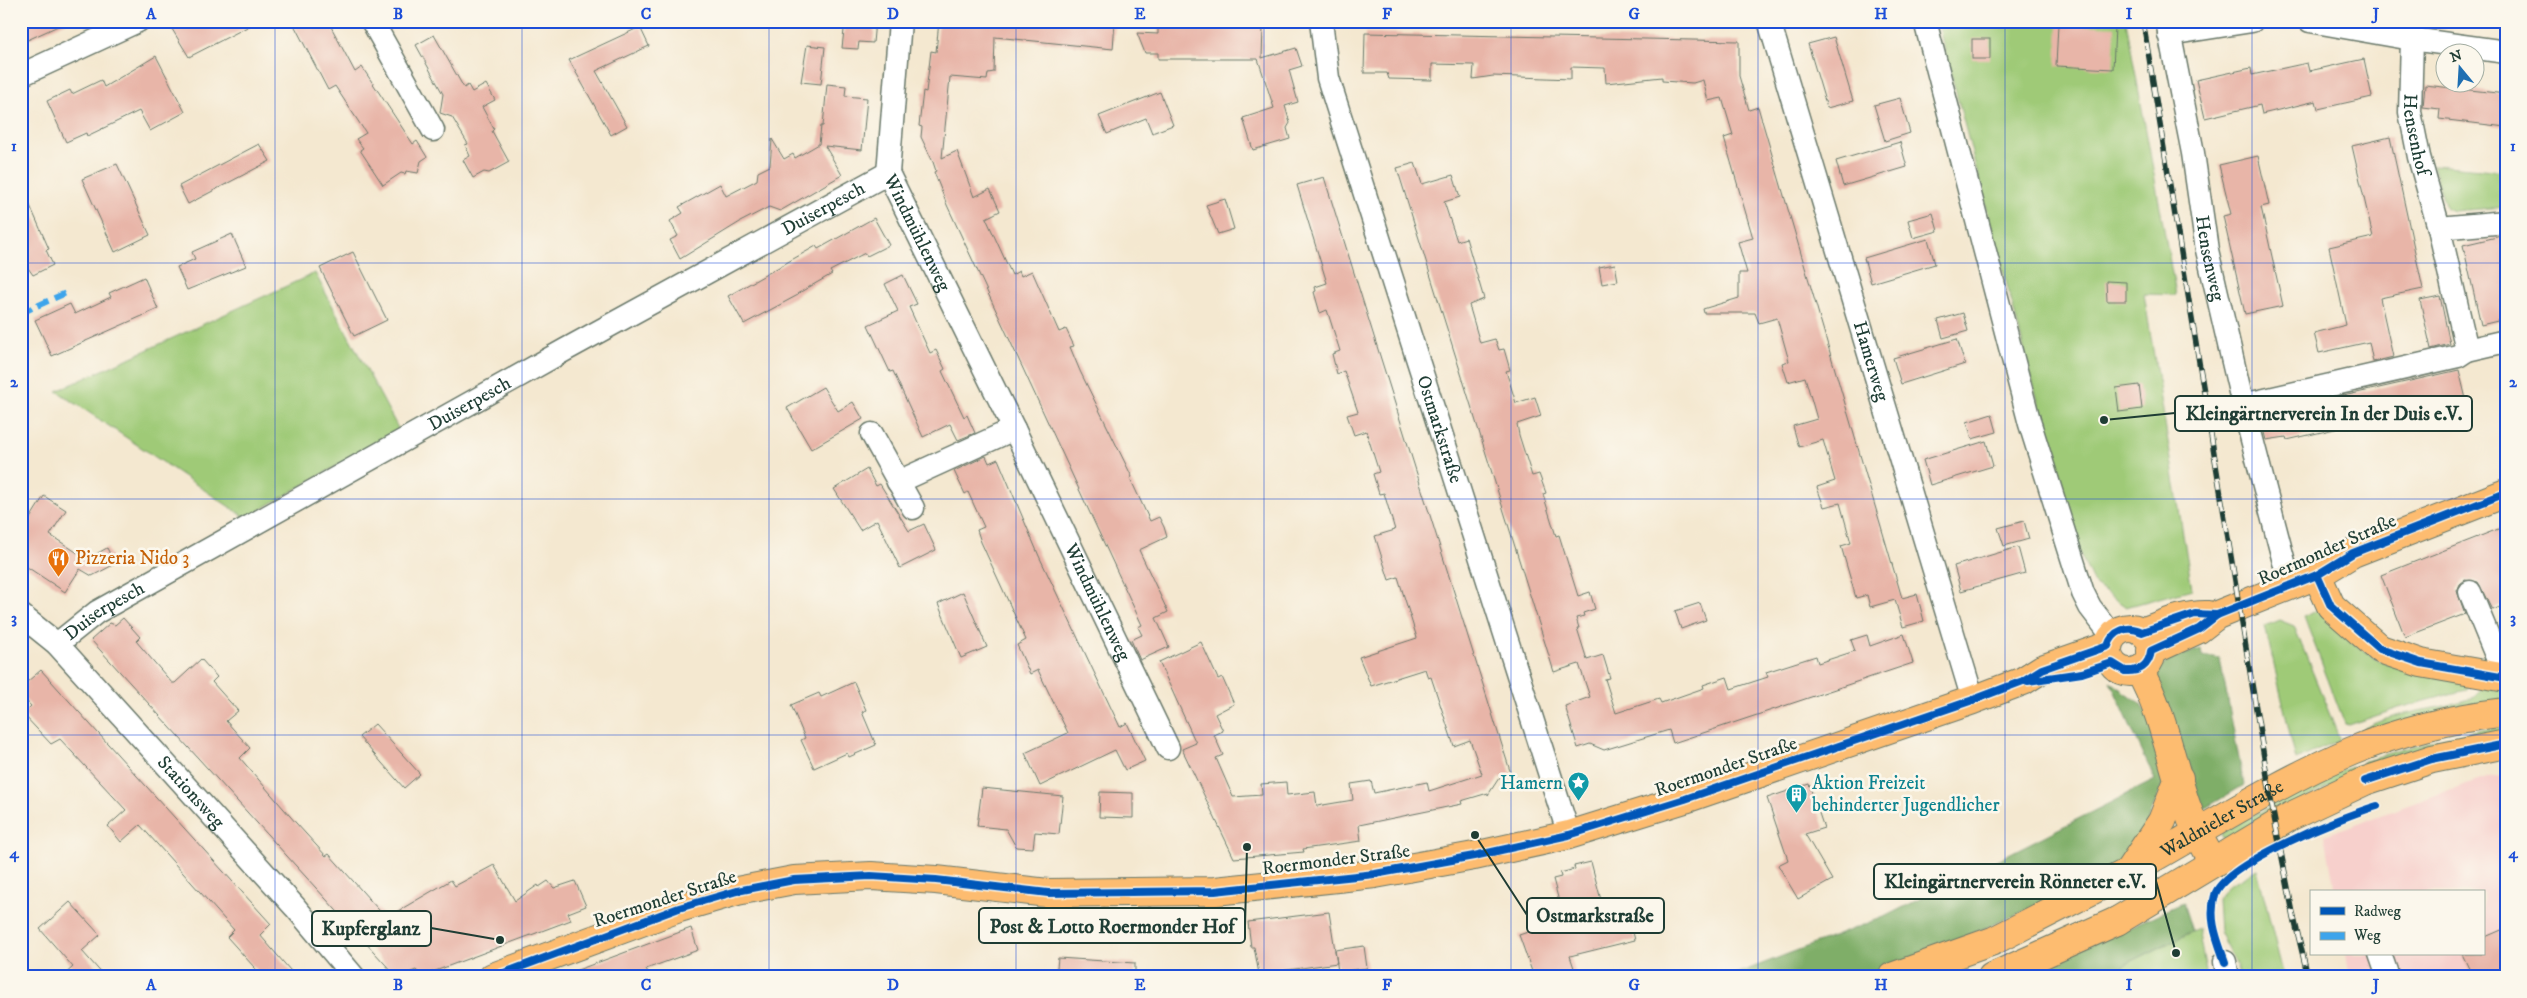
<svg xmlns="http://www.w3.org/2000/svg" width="2527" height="998" viewBox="0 0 2527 998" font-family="'IM FELL DW Pica',serif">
	<rect width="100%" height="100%" fill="#fbf7ec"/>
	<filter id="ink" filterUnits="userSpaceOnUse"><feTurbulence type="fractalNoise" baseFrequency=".02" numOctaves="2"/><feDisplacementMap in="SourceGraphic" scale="10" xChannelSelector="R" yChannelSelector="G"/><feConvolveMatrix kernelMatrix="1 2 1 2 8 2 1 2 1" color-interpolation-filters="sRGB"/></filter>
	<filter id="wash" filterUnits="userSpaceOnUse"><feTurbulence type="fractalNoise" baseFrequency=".0096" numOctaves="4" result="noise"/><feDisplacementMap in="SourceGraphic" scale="20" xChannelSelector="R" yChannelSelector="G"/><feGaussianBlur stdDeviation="1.12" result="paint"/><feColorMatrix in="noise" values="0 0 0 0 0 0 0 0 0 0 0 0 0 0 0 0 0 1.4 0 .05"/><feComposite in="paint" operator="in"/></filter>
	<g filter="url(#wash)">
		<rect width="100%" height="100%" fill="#f4e8d0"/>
		<path fill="#f7d0cc" d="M2506,776V977H2350L2346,954H2483V892H2335L2325,835L2486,777Z"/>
		<g fill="#9fca77" stroke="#5f8456">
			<path d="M1937,21H2126L2176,295L2144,294L2192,589L2126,607L2094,584L2076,545Z"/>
			<path d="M2433,165L2506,171V207L2453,211L2446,208Z"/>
			<path d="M315,273L399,430L246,518L57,391Z"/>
			<path d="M2320,608L2346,638L2379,661L2469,685L2466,690L2399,708L2349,725L2345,724L2304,617Z"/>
			<path d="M2279,620L2294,626L2340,740L2296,760L2265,626Z"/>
			<path d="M2481,686L2506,690V700L2354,738L2355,734C2389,710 2436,712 2474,697L2480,691Z"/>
			<path d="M2506,726V733L2365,769L2362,762C2409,746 2456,733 2506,726Z"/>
			<path d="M2351,767L2354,774L2227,839L2221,836L2222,833C2264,809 2307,786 2351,767Z"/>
			<path d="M2257,869L2284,977H2239L2236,964L2219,932L2217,899L2229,885Z"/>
			<path d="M2198,929L2207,977H2100Z"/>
		</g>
		<g fill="#7fae68" stroke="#4f764e">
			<path d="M2201,649L2202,656L2220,659L2244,785L2197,813L2151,673L2176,657Z"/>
			<path d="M2110,681L2139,702L2157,730L2169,768L2140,841L2116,866L2027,910L1871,977H1728L1884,917L2155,780Z"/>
			<path d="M2183,903L2192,931L2100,977H2016Z"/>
		</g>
		<g id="blocks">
			<g fill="#e8b5a8">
				<path d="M21,21H69L21,43Z"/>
				<path d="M187,21H259L189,57L172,29Z"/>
				<path d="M292,21H328L355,72L362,67L413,144L417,141L427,157L421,161L418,173L406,171L405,174L401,173L383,185L360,150L363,148L356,139L366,133L335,86L328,90Z"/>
				<path d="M845,21H875L873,43L859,42L858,49L842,48Z"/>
				<path d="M939,21H1115L1113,49L995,37L994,72L988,73L987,80L950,77L942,158L957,151L974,197L990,189L1000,211L986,218L1012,275L1019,271L1021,276L1032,271L1059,332L1066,329L1074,346L1070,347L1080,371L1132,477L1130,478L1150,521L1159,517L1164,527L1167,537L1139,550L1168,612L1156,618L1169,647L1140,660L1131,640L1142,635L1138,627L1142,625L947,205L934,172L936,171L933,162L921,137L922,127L919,126L923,91L926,92L931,51L936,52Z"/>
				<path d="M1158,21H1211V26L1263,28L1262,58L1296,48L1302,66L1289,70L1298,102L1285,106L1290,123L1287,128L1290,139L1253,150L1243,118L1274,108L1258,59H1158V53H1145L1137,33L1158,34Z"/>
				<path d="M2058,24L2115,27L2113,69L2056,66Z"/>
				<path d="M640,27L649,46L596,71L627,126L611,135L569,60Z"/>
				<path d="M1365,33L1739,41V76L1749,110L1758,107L1902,598L1917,594L1924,621L1903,627L1895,600L1870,607L1867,595L1856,598L1841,546L1851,543L1840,503L1824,507L1817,487L1835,481L1823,440L1799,447L1796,437L1793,426L1817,419L1805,377L1788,382L1782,363L1789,361L1777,318L1759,323L1755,313H1704L1703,309L1739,298V273H1747L1738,242L1753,238L1724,138L1733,135L1722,98L1708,101L1703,80L1693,83L1662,81V77L1606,83L1605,68L1571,67V79L1493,76L1473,79L1474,65L1432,64V80L1389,79L1387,73H1364Z"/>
				<path d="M434,35L464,88L468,85L472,92L486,84L495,100L482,107L494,129L492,131L509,162L489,173L484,172L473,178L463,160L470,156L465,145L468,144L452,117L440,113L443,94L416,45Z"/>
				<path d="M1834,37L1853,101L1827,108L1808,44Z"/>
				<rect x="1972" y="39" width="18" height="20"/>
				<path d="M807,45L825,47L821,84L801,82Z"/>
				<path d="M156,56L185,112L150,131L139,111L87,136L86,133L66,142L47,101L70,90L72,94L101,80L104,87Z"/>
				<path d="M2364,59L2372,97L2318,109L2316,101L2262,114L2260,105L2205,118L2196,80L2251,68L2252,75L2307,63L2309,71Z"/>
				<path d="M827,84L846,86L845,96L867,98L862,150L825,146L842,175L780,211L769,207L740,222L680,259L670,240L678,236L670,221L683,213L679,207L720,184L726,196L757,180L758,172L770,166L772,139L784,159L793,154L795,158L819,144L821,126H823Z"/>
				<path d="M2425,85L2506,94V127L2439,119L2440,109L2423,107Z"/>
				<path d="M1160,92L1173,125L1152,133L1146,118L1107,134L1099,116Z"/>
				<path d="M1900,98L1910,133L1885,141L1874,105Z"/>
				<path d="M2390,137L2423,289L2380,298L2393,357L2373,362L2369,342L2319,353L2314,333L2346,325L2329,247L2373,237L2352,146Z"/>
				<path d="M1900,142L1907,167L1843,186L1836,161Z"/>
				<path d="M259,144L270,161L188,204L179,186Z"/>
				<path d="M2258,156L2269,205L2261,207L2283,306L2245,314L2223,216L2231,214L2219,165Z"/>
				<path d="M1415,163L1422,184L1453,175L1460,197L1444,202L1457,241L1466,238L1484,299L1469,305L1480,343L1495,339L1499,350L1504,349L1510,370L1506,371L1516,403L1535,397L1541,416L1517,424L1519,435L1532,476L1539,474L1546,493L1543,494L1556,536L1559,535L1578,596L1590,592L1595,609L1583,613L1584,616L1576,618L1579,628H1577L1587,660L1603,655L1610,678L1605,679L1616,713L1659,699L1661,703L1704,688L1703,685L1727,677L1731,689L1768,677L1766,672L1816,656L1818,663L1855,651L1851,640L1867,635L1870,646L1904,634L1913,663L1673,743L1669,730L1604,750L1590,744L1578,748L1565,706L1590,697L1579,664L1554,672L1397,168Z"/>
				<path d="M117,164L150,235L115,252L82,179Z"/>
				<path d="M1324,177L1511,774L1499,778L1488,795V793L1461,801L1462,804L1359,825L1361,841L1303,849L1304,852L1234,858L1182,749L1196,743L1159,662L1201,642L1218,679L1222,677L1234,704L1215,714L1223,731L1214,735L1223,755L1216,758L1233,797L1262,795L1261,784L1286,782L1287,795L1315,792L1317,806L1353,800L1351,784L1371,781L1374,793L1427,782L1429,791L1482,774L1470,740L1454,746L1431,677L1428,678L1425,669L1371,686L1359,657L1417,638L1398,577L1389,580L1375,536L1395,530L1384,493L1379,494L1373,474L1379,472L1366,431L1354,435L1347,415L1358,412L1344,371L1337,374L1332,354L1340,351L1327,310L1320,313L1314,292L1316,291L1315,287L1327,283L1297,185Z"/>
				<path d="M21,185L49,249L46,250L53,265L33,275L21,258Z"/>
				<path d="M1225,199L1234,229L1218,234L1206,205Z"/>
				<path d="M1933,213L1938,231L1913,238L1908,220Z"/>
				<path d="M874,218L889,245L867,256L865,253L830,271L832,274L797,294L798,295L744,324L728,296L816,246L818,249Z"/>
				<path d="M232,234L246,266L187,290L177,267L195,259L192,252Z"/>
				<path d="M2501,236L2506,257V319L2481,325L2463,245Z"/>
				<path d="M1928,239L1935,264L1871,283L1864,258Z"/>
				<path d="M353,252L387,320L354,336L320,268Z"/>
				<path d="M1615,264L1618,281L1602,284L1599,267Z"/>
				<path d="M903,275L917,304L909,307L930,353L936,350L945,369L942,371L964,417L967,415L975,433L958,440L950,424L923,437L893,371L890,372L868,325L898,311L885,284Z"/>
				<path d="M144,277L158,309L52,356L35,320L70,304L75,314L111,297L109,293Z"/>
				<path d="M2106,281L2126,282V301H2107Z"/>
				<path d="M2440,296L2450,344L2431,349L2420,300Z"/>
				<path d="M1963,313L1968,331L1943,338L1938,320Z"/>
				<path d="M1957,339L1965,364L1901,384L1893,358Z"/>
				<path d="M2459,370L2466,399L2287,440L2286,437L2266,440L2261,421L2269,419L2268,413Z"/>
				<path d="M2139,385L2142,409L2119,412L2116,388Z"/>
				<path d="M823,387L838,411L853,402L863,419L811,449L787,408Z"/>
				<path d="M1992,414L1997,432L1972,439L1967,422Z"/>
				<path d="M1986,441L1993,466L1930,485L1923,460Z"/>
				<path d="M986,456L989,463L998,459L1039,556L1120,727L1127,723L1145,761L1125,770L1115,750L1040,786L1025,753L1068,733L1038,670L1030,674L1017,645L1026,640L981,542L977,530L984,527L968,492L965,494L954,471Z"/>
				<path d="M867,469L876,486L880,484L909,531L924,524L936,550L900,568L877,520L860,530L834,489Z"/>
				<path d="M44,496L66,510L50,535L87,559L107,548L115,564L92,576L80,569L65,592L21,563V515L29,520Z"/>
				<path d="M2024,521L2029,539L2004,546L1998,528Z"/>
				<path d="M2506,526V605L2492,610L2478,582L2465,580L2460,584L2457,591L2465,614L2405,637L2381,575Z"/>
				<path d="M2018,547L2025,573L1961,591L1954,566Z"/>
				<path d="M963,592L987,647L961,658L938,604Z"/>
				<path d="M1700,603L1706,620L1681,629L1675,611Z"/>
				<path d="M123,618L140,637L136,641L172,683H175L201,659L217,677L212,682L238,711L226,721L250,748L240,758L296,823L326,856L329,854L386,918L451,880L455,886L494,865L515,901L538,885L539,887L548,881L554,888L575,881L586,906L568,913L571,920L422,976L416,970L401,976L394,974L91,640L110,623L115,625Z"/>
				<path d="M41,670L271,924L260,935L296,977H263L227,937L234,930L140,825L121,842L108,826L126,810L60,739L51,744L23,714L31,706L21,695V687Z"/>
				<path d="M854,682L866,710L862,712L876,745L849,757L847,753L814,768L801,740L805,738L791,705L819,693L821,697Z"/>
				<path d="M375,724L420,774L404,788L359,737Z"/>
				<path d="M1809,784L1824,828L1805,834L1832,880L1798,899L1778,865L1788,860L1767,798Z"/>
				<path d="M982,788L1063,796L1059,834L1035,832L1033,848L1016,847L1006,829L977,826Z"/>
				<path d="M1100,792L1133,793V818L1099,817Z"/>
				<path d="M1591,862L1606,919L1628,913L1635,940L1570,956L1577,977H1534L1519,935L1564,920L1553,879L1561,877L1560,873L1575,869L1574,866Z"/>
				<path d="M70,902L100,935L82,951L105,977H62L73,967L40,929Z"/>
				<path d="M1329,912L1337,963L1259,974L1254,947H1251L1248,922Z"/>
				<path d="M691,928L698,950L646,969L651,977H564V975Z"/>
				<path d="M2506,928V977H2473L2462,954H2483V938Z"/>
				<path d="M1364,946L1367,968L1338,972L1335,950Z"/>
				<path d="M1058,958L1135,963V977H1056Z"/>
			</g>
		</g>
	</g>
	<g filter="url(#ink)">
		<use href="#blocks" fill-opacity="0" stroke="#6a796b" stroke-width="1"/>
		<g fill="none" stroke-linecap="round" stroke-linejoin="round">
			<defs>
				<g id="minor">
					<path d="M372,21L433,130"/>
					<path id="s1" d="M900,21L888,173L1014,429L1168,748"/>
					<path id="s2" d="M1321,21L1328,78L1569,835"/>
					<path id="s3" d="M1769,21L1973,700"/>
					<path d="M1925,21L2030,424L2083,593L2090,607L2113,637"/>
					<path id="s4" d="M2167,21L2193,153L2207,250L2243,405L2284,562"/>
					<path d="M2310,21L2412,39L2506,52"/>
					<path d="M2169,34L2252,21"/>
					<path id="s5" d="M2412,39L2410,112L2419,157L2439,228L2467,350L2506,341"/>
					<path d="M21,75L138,21"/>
					<path d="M2439,228L2506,222"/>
					<path d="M2243,405L2458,356L2467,350"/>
					<path d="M872,434L913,508"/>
					<path d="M898,482L1014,429"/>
					<path d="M2470,592L2505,677"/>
					<path id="s6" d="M21,615L57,644L295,907L354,977"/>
					<path id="s7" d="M57,644L97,612L565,350L888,173"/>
					<path d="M2380,954L2388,977"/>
					<path d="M2225,962L2228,977"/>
				</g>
				<g id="major">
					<path d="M2317,575L2331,606L2380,649L2421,663L2506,678"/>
					<circle cx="2130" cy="650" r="22"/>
					<path d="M2142,632C2164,624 2185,614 2208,615"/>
					<path d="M2151,651L2199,629L2217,615L2317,575L2353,553L2506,493"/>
					<path d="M2139,670C2171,726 2174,794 2206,850"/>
					<path d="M2130,869L2162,821L2179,778"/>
					<path id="s8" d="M2128,872C2199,833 2276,783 2352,751C2400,731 2454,718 2506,712"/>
					<path d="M2117,921L2291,816L2365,781L2432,759L2506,744"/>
					<path d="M493,977L679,908L737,891L794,880L871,876L936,880L1048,893L1215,891L1375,874L1474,856L1569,835L1685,799L1973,700L2023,681L2042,669L2108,646"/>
				</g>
				<g id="highway">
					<path d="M1892,977L1993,941L2128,872"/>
					<path d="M1992,977L2117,921"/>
				</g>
			</defs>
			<use href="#minor" stroke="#6a796b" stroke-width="25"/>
			<use href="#major" stroke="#6a796b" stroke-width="30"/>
			<use href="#highway" stroke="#6a796b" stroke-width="30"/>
			<use href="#minor" stroke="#fff" stroke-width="22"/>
			<use href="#major" stroke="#fdbc6f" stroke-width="28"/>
			<use href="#highway" stroke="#fdbc6f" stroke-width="28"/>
			<defs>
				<path id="rail" d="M2143,21L2273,812L2294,918L2308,977"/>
			</defs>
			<use href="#rail" stroke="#1f3d34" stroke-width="5.5"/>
			<use href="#rail" stroke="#fbf7ec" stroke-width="4" stroke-dasharray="11" stroke-linecap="butt"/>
			<path stroke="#3da4eb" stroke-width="6" stroke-dasharray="12 6" stroke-linecap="butt" d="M21,313L68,292"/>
			<defs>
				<g id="cycleway">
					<path d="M2317,575L2331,606L2380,649L2421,663L2506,678"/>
					<path d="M2028,681L2082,673L2112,663L2125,671C2139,672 2149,666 2151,651L2199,629L2217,615L2317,575L2353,553L2506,493"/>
					<path d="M2365,781L2432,759L2506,744"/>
					<path d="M2225,962C2217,939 2208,919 2215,895C2223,864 2346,815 2377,806"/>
					<path d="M493,977L679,908L737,891L794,880L871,876L936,880L1048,893L1215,891L1375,874L1474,856L1569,835L1685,799L1973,700L2023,681L2042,669L2108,646C2113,630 2128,625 2142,632L2195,614L2217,615"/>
				</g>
			</defs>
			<use href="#cycleway" stroke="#fbf7ec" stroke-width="11"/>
			<use href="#cycleway" stroke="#0057b8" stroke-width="8"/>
		</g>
	</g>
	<path fill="none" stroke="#1d4ed8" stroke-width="1" stroke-opacity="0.55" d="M275,21V977M522,21V977M769,21V977M1016,21V977M1264,21V977M1511,21V977M1758,21V977M2005,21V977M2252,21V977M21,263H2506M21,499H2506M21,735H2506"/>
	<defs>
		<symbol id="restaurant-pin" viewBox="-11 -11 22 30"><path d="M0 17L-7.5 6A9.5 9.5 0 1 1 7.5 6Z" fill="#e8710a" stroke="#fbf7ec"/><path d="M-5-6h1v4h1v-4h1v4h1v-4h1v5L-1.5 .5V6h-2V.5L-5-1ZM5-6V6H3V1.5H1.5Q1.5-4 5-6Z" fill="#fff"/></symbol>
		<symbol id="sight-pin" viewBox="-11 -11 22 30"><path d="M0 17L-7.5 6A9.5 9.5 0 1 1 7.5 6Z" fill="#0f9aa8" stroke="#fbf7ec"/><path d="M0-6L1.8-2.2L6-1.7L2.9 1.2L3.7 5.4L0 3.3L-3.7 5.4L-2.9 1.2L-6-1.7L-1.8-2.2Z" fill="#fff"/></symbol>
		<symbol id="building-pin" viewBox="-11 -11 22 30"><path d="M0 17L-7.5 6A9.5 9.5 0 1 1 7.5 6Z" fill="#0f9aa8" stroke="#fbf7ec"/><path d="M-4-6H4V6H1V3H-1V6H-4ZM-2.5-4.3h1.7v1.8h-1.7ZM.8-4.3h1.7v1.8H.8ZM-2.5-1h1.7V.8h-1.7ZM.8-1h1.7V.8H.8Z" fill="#fff"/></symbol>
	</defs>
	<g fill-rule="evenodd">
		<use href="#restaurant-pin" x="46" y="546" width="25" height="34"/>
		<use href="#sight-pin" x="1566" y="770" width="25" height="34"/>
		<use href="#building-pin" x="1784" y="782" width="25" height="34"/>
	</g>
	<g text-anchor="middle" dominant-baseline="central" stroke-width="5" stroke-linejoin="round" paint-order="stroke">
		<g font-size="19" fill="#1f3d34" stroke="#fbf7ec">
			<text stroke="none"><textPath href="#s5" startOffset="96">Hensenhof</textPath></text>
			<text stroke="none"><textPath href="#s7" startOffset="882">Duiserpesch</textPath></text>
			<text stroke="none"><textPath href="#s1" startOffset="219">Windmühlenweg</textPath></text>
			<text stroke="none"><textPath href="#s4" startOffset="241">Hensenweg</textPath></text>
			<text stroke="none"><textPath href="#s3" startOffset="355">Hamerweg</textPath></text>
			<text stroke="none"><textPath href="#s7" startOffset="478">Duiserpesch</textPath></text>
			<text stroke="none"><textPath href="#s2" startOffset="426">Ostmarkstraße</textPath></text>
			<text transform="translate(2327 550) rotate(-24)">Roermonder Straße</text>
			<text stroke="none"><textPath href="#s1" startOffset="630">Windmühlenweg</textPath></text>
			<text stroke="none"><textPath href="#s7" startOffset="58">Duiserpesch</textPath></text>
			<text transform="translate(1726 767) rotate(-19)">Roermonder Straße</text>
			<text stroke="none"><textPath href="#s6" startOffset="246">Stationsweg</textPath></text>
			<text stroke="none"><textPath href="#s8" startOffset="108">Waldnieler Straße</textPath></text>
			<text transform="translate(1336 860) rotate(-7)">Roermonder Straße</text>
			<text transform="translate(665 899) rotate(-18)">Roermonder Straße</text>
		</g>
		<g font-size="19" fill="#c56008" stroke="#fbf7ec" text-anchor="start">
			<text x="75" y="558">Pizzeria Nido 3</text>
		</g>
		<g font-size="19" fill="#0d838f" stroke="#fbf7ec" text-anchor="end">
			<text x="1563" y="783">Hamern</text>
			<text x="1812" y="783" text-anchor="start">Aktion Freizeit<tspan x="1812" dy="22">behinderter Jugendlicher</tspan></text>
		</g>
	</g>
	<path fill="none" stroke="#1f3d34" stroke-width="2" d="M2104 420L2175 413M2176 953L2156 881M1475 835L1527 915M1247 847L1245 926M500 940L431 928"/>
	<g fill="#1f3d34" stroke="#fbf7ec" stroke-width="2">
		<circle cx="2104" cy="420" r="5"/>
		<circle cx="2176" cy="953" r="5"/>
		<circle cx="1475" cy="835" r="5"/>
		<circle cx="1247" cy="847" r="5"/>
		<circle cx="500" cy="940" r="5"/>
	</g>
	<g fill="#fbf7ec" stroke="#1f3d34" stroke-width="2">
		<rect x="2175" y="396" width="297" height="35" rx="5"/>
		<rect x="1874" y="864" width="282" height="35" rx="5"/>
		<rect x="1527" y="898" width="137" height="35" rx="5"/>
		<rect x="979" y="908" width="266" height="35" rx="5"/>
		<rect x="312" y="911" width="119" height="35" rx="5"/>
	</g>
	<g font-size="20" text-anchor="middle" font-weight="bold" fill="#1f3d34">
		<text x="2324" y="420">Kleingärtnerverein In der Duis e.V.</text>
		<text x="2015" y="888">Kleingärtnerverein Rönneter e.V.</text>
		<text x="1595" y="922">Ostmarkstraße</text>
		<text x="1112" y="933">Post &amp; Lotto Roermonder Hof</text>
		<text x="371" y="935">Kupferglanz</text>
	</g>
	<rect width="2527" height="998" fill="none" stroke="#fbf7ec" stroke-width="55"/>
	<rect x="2310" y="890" width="175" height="65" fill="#fbf7ec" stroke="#a3ada2"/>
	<rect x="2320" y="907" width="25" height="8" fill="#0057b8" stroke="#a3ada2"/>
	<text x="2354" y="916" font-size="15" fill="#1f3d34">Radweg</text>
	<rect x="2320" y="932" width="25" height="8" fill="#3da4eb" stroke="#a3ada2"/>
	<text x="2354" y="940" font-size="15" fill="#1f3d34">Weg</text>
	<g transform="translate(2460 68) rotate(342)"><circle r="24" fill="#fbf7ec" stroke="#a3ada2"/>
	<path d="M0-4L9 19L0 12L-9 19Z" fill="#1f6fb2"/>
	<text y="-8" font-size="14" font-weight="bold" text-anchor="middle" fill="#1f3d34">N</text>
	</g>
	<rect x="28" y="28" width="2472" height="942" fill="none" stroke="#1d4ed8" stroke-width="2"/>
	<g font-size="16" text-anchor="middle" font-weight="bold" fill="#1d4ed8">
		<text x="151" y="19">A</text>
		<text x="398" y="19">B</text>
		<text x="646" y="19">C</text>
		<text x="893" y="19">D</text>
		<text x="1140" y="19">E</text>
		<text x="1387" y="19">F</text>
		<text x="1634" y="19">G</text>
		<text x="1881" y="19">H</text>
		<text x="2129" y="19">I</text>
		<text x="2376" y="19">J</text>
		<text x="14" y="151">1</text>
		<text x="2513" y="151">1</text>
		<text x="14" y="387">2</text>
		<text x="2513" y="387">2</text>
		<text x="14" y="623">3</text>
		<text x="2513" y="623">3</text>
		<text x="14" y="858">4</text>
		<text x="2513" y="858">4</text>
		<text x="151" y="990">A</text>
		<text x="398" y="990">B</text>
		<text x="646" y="990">C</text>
		<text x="893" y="990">D</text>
		<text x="1140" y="990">E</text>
		<text x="1387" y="990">F</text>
		<text x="1634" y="990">G</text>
		<text x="1881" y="990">H</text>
		<text x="2129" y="990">I</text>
		<text x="2376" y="990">J</text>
	</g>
</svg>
